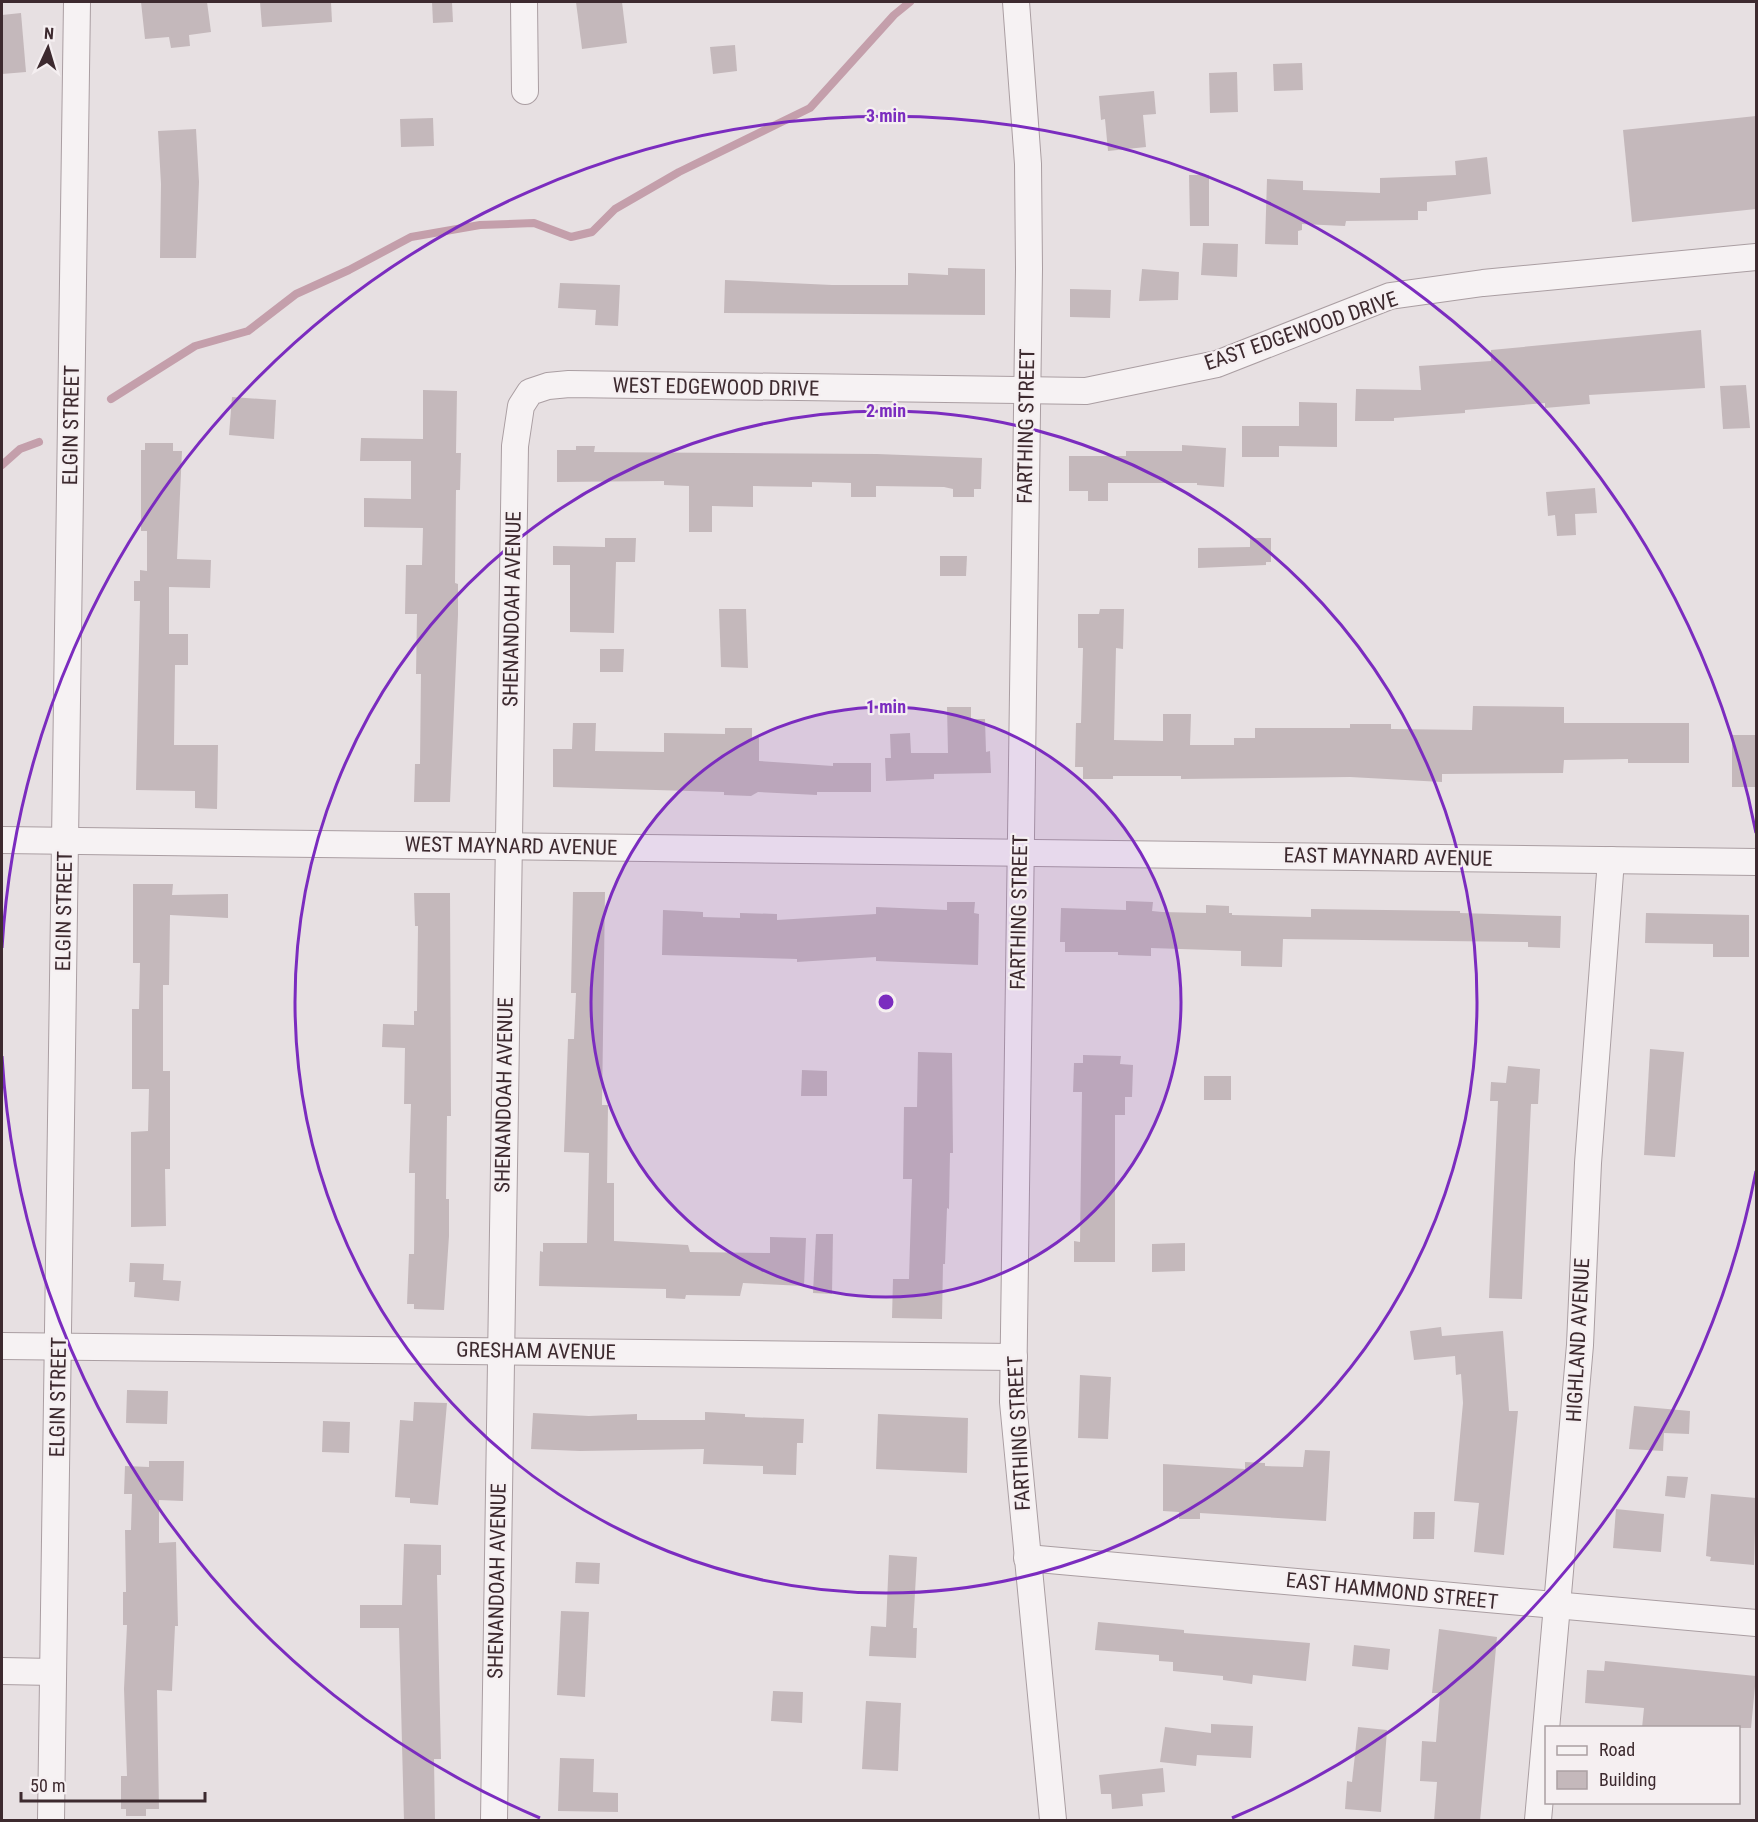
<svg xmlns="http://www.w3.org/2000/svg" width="1758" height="1822" viewBox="0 0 1758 1822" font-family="'Roboto Condensed',sans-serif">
	<rect width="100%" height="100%" fill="#e7e0e2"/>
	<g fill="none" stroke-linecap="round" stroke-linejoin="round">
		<g stroke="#c49fab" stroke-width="8">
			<path d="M111,399L195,346L248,331L296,294L349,270L411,237L480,225L534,223L571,237L592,232L615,209L679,172L810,108L894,15L910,2"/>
			<path d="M2,465L20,449L39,442"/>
		</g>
	</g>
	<g fill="#c4b8bb">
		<path d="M141,2H207L211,32L189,35L190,46L171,48L169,37L145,39Z"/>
		<path d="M260,2H331L332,22L262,27Z"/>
		<path d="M432,2H452L453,22L433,23Z"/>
		<path d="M576,2H622L627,43L582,49Z"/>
		<path d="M21,13L26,72L2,74V15Z"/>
		<path d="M735,45L737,71L713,74L710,47Z"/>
		<path d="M1302,63L1303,90L1274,91L1273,64Z"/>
		<path d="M1237,72L1238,112L1210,113L1209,73Z"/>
		<path d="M1154,91L1156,114L1143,115L1146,147L1108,151L1105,119L1101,120L1099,96Z"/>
		<path d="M1756,116V209L1632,222L1623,130Z"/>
		<path d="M433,118L434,146L401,147L400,119Z"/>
		<path d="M196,129L199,182L196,258H160L161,184L158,131Z"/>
		<path d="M1487,157L1491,194L1427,202V211H1418V220L1346,221L1345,226L1302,224V230L1298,231V245L1265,244L1267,179L1303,181V190L1380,193V178L1456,175L1455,161Z"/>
		<path d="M1189,175H1209V226H1190Z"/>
		<path d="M1203,243L1238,244L1237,277L1201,275Z"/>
		<path d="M948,268L985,269V315L724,313L725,280L832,285H908V273L948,275Z"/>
		<path d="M1142,269L1179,272L1178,300L1139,301Z"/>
		<path d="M560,283L620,285L618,326L595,325L596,310L558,308Z"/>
		<path d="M1070,289L1111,290L1110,318L1070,317Z"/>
		<path d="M1701,330L1705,388L1589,395L1590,404L1545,408V403L1465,410V413L1394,418V421H1355L1356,389L1421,390L1419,366L1491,361V350Z"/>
		<path d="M1746,385L1750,428L1723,429L1720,386Z"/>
		<path d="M423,390L457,391L456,453H461L460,490H456L455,583L458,584V615L450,802H414L415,764H420L421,674H416L417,614H405L406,565H422L423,528L364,527V498L411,499V461H360L361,438L423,439Z"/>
		<path d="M232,397L276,400L274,439L229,435Z"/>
		<path d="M1299,402L1337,403V447L1279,446V457H1242V426H1299Z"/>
		<path d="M145,443H173V451H182L177,559L211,560L210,588L169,587V634H188V665H175L174,745H218L217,809L195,808V791L136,790L140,601H134V581H140V570L147,571V531H141V450H145Z"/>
		<path d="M1182,445L1226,448L1224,487L1197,485V483H1108V501H1088V491H1069V456H1126V451H1182Z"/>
		<path d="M576,446H595L594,452L877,454L982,458L981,489H974V497H953V489L944,487L876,486V497H851V483L812,482V487L753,486V507L712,506V532H689V486L664,485V481L557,482V450H576Z"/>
		<path d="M1595,488L1597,513L1575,514L1576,535L1557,536L1555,515L1548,516L1546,492Z"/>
		<path d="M605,538H636L635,562H616L614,633L570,632V565H553V546L605,547Z"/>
		<path d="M1250,538H1271V562H1266V565L1198,568V548L1250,547Z"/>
		<path d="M940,556H967L966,576H940Z"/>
		<path d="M719,609H746L748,668L721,667Z"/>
		<path d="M1100,609H1124L1123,649L1116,648L1114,740L1163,741V714H1191L1190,745H1234V738H1255V728H1350V724H1391V729L1472,730L1473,706L1564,707V723H1689V763H1628V759L1564,760L1563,773L1442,774V782L1350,777L1181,779V776H1113V779H1083V767H1075L1076,723H1081L1083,648H1078V614H1099Z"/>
		<path d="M600,649H624L623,672H600Z"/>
		<path d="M947,707H971V719H985L986,752L990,751L991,773L934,774V779L886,781L885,758H891L890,734L910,733L911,753H948Z"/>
		<path d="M573,723H596L595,751L664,752V733L725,734V728H752V738H759V761L833,766V763H871V792H817V795L758,792L751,796L724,795V792L553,787V749H572Z"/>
		<rect x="1732" y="735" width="24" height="52"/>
		<path d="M133,884H173L172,895L228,894V918L170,915L169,985H163V1071H170V1169H165L166,1226L131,1227V1132L148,1131L149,1089H132V1009H139L140,963H133Z"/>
		<path d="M573,892H605L602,1105H608L607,1183H614V1241L688,1245L690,1252L770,1253V1237L806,1238L804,1286L743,1283L740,1296L686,1295L685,1299L666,1298V1289L539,1286L540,1251L543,1252V1243H587L589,1153L564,1152L568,1039H574L576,993H571Z"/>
		<path d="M414,893H450L451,1116H447L446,1199H449V1236L444,1310L414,1309V1304H407L409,1254H414L415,1173H409L411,1104H404L405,1048L382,1047L383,1024L414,1025V1011H417L418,926H415Z"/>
		<path d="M1126,901L1153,902L1152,911L1162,912L1206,913V905L1229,906V913H1232V915L1311,917V909L1460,911V913L1561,916L1560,948L1528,947V942L1283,939L1282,967L1241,966V951L1151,948V956L1118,955V952H1065V942H1060L1061,908L1126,910Z"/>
		<path d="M947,902H975L974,913L979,914L978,965L876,961V957L797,962V959L662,955L663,910L703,912V917L740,918V913L777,914V920L876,914V907L947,910Z"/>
		<path d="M1646,913L1749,915V957H1713V944L1645,943Z"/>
		<path d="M1650,1049L1684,1052L1675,1157L1644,1155Z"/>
		<path d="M918,1052L952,1053L953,1153H950L949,1209L947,1208L945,1264H943L942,1319L892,1318L893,1279H909L912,1179H903L904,1107H917Z"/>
		<path d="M1083,1055L1121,1056L1120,1064L1133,1065L1132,1097H1125V1115H1115V1262H1074V1241L1080,1242L1082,1092H1073L1074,1063H1083Z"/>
		<path d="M1508,1066L1540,1069L1538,1104H1531L1522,1299L1489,1298L1498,1101H1490L1491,1082L1506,1083Z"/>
		<path d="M802,1070L827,1071V1096H801Z"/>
		<rect x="1204" y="1076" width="27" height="24"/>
		<path d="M816,1234H833L832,1294L813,1293Z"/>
		<path d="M1185,1243V1271L1152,1272V1244Z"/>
		<path d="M130,1263L164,1264L163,1280L181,1281L179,1301L134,1297L135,1282H129Z"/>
		<path d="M1441,1327L1442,1336L1503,1331L1509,1411H1518L1504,1555L1474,1552L1479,1503L1454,1501L1463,1403L1461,1374L1456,1375L1455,1356L1414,1360L1410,1331Z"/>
		<path d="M1080,1375L1111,1377L1108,1439L1078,1438Z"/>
		<path d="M127,1390L168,1391L167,1424L126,1423Z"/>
		<path d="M414,1402L447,1403L438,1505L410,1503V1498L395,1497L400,1420L413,1421Z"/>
		<path d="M1634,1406L1690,1411L1689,1434L1664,1433L1663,1451L1629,1449Z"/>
		<path d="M705,1412L745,1414V1417L804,1419L803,1443H797L796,1475L763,1474V1466L703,1464L704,1449L580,1451L531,1449L533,1413L589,1416L637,1414V1420H705Z"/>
		<path d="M878,1414L968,1418L967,1473L876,1469Z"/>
		<path d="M323,1421L350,1422L349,1453L322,1452Z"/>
		<path d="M1305,1450L1330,1451L1326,1521L1200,1513V1519H1179V1512L1163,1511V1464L1245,1469V1462L1265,1463V1466L1303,1467Z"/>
		<path d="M149,1461H184L183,1501L159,1500V1543L176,1542L178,1626H175L172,1691L157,1690L159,1809H146V1816H126V1809H121V1776H127L124,1689L127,1625H123V1592H126L125,1530H131L132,1494H124L125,1466L149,1467Z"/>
		<path d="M1667,1476L1688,1477L1685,1498L1665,1496Z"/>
		<path d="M1711,1494L1756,1498L1754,1565L1710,1561L1711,1557L1706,1556Z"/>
		<path d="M1616,1509L1664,1514L1661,1552L1613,1548Z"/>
		<path d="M1414,1512H1435L1434,1539H1413Z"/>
		<path d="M404,1544L441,1545V1575H437L441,1759H434L435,1821H404L399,1628H360V1605H402Z"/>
		<path d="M889,1555L917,1557L913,1628H917L916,1658L869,1656L871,1626L886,1627Z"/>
		<path d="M576,1562L600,1563L599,1584L575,1583Z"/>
		<path d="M561,1611L589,1612L585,1697L557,1695Z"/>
		<path d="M1098,1622L1184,1630V1633L1310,1643L1306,1681L1253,1675L1252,1684L1223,1680V1676L1173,1671V1662L1159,1661V1655L1095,1650Z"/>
		<path d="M1439,1629L1497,1637L1480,1821H1434L1437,1782L1420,1781L1422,1741L1436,1742L1440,1693H1432Z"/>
		<path d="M1354,1645L1390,1649L1388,1670L1352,1666Z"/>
		<path d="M1605,1661L1756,1676L1751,1728H1642L1644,1708L1585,1703L1587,1670L1604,1671Z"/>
		<path d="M773,1691L803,1692L802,1723L771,1721Z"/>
		<path d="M866,1701L901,1703L898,1771L862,1769Z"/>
		<path d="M1211,1724L1253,1726L1251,1758L1197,1755L1196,1766L1160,1762L1165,1727L1211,1733Z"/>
		<path d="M1358,1727L1387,1730L1381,1812L1345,1809L1347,1781L1352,1782Z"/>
		<path d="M560,1758L594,1759L593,1792L618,1793V1812L558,1811Z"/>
		<path d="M1163,1768L1165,1792L1142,1794L1143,1806L1112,1809L1111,1794H1101L1099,1775Z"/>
	</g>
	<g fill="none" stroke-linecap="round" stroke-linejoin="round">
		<defs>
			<g id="street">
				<path d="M524,2L525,91"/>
				<path d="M1016,2L1028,164L1029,269L1013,1402L1053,1820"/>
				<path d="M2,840L1756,862"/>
				<path d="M2,1346L1014,1357"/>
				<path d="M1027,1558L1756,1623"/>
				<path d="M2,1671L53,1672"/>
				<path d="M51,1820L77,2"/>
				<path d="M494,1820L515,446L521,406L530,392L548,386L569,384L1086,391L1217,364L1390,296L1483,283L1756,257"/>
				<path d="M1538,1820L1580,1345L1588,1163L1611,860"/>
			</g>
		</defs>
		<use href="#street" stroke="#aa9ea2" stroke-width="28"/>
		<use href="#street" stroke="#f6f2f3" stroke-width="26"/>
	</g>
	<circle cx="886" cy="1002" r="295" fill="#7b2cbf" fill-opacity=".12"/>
	<g fill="none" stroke="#7b2cbf" stroke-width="3">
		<circle cx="886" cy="1002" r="295"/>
		<circle cx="886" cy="1002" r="591"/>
		<path d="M1756 1171A886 886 0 0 1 1232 1818M540 1818A886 886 0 0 1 2 1056M2 948A886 886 0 0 1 1756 833"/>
	</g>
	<g text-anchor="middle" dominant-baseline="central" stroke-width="4.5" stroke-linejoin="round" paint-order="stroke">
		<g font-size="21" fill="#3d2a2f" stroke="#f5eff1">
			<text transform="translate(1301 331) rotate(-19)">EAST EDGEWOOD DRIVE</text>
			<text transform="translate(716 387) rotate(1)">WEST EDGEWOOD DRIVE</text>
			<text transform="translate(71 425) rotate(-89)">ELGIN STREET</text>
			<text transform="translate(1026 426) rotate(-89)">FARTHING STREET</text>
			<text transform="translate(512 609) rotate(-89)">SHENANDOAH AVENUE</text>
			<text transform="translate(511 846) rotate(1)">WEST MAYNARD AVENUE</text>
			<text transform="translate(1388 857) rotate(1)">EAST MAYNARD AVENUE</text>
			<text transform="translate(64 911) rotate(-89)">ELGIN STREET</text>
			<text transform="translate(1019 912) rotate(-89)">FARTHING STREET</text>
			<text transform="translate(504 1095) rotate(-89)">SHENANDOAH AVENUE</text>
			<text transform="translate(1578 1340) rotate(-87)">HIGHLAND AVENUE</text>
			<text transform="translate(536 1351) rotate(1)">GRESHAM AVENUE</text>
			<text transform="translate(58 1397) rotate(-89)">ELGIN STREET</text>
			<text transform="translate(1019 1433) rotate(-93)">FARTHING STREET</text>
			<text transform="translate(497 1581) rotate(-89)">SHENANDOAH AVENUE</text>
			<text transform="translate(1392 1591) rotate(6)">EAST HAMMOND STREET</text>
		</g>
	</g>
	<circle cx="886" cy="1002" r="9" fill="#7b2cbf" stroke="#f5eff1" stroke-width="3"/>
	<g font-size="18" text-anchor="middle" font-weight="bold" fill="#7b2cbf" stroke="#f5eff1" stroke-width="4.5" stroke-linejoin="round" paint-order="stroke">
		<text x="886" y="122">3 min</text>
		<text x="886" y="417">2 min</text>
		<text x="886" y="713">1 min</text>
	</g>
	<rect width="1758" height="1822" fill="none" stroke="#3d2a2f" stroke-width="6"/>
	<rect x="1545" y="1726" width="195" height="78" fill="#f5eff1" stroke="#aba0a3" stroke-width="1.5"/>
	<rect x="1557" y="1746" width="30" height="9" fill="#f6f2f3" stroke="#aba0a3" stroke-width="1.5"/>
	<text x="1599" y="1756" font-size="18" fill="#3d2a2f">Road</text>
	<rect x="1557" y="1771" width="30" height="18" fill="#c4b8bb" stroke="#aba0a3" stroke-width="1.5"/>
	<text x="1599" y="1786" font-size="18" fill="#3d2a2f">Building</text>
	<g transform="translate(48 48) rotate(4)" stroke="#f5eff1" stroke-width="4.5" paint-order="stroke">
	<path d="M0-4.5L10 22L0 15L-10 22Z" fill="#3d2a2f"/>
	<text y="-9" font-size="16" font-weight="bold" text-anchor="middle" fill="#3d2a2f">N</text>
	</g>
	<path d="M21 1792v9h184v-9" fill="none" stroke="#3d2a2f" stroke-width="3"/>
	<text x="30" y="1792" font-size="18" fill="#3d2a2f" stroke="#f5eff1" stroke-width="4.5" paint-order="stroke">50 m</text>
</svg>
